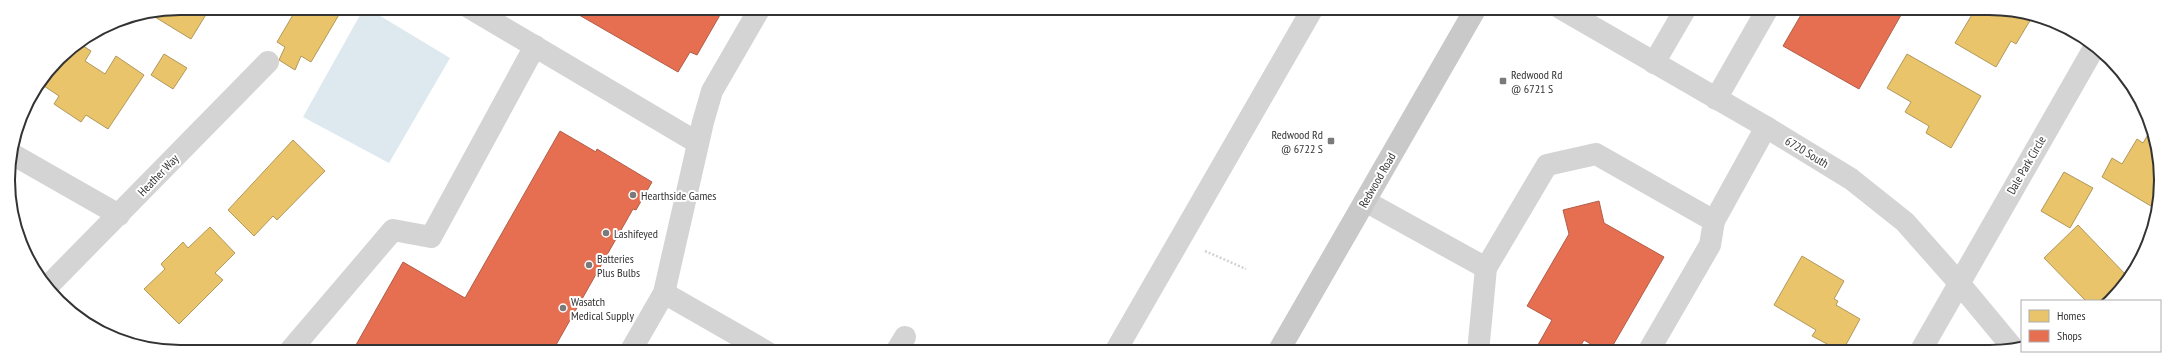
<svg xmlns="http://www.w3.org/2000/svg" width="2169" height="360" viewBox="0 0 2169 360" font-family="'PT Sans Narrow',sans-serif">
	<rect width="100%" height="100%" fill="#fff"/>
	<path fill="#dde9ef" d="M364,8H367L450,58L389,163L303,117Z"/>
	<g fill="#e9c46a" stroke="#b2985a">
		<path d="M180,8H210L191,39L150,14Z"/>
		<path d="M297,8H332L340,13L311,62L301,56L295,70L279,60L285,47L277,42Z"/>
		<path d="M1976,8H2000L2026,15L2031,19L2016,44L2011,41L1996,67L1955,43Z"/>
		<path d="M80,44L91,51L85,61L105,74L116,56L144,75L108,129L86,115L81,122L54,104L59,96L41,84L59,58Z"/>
		<path d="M164,54L187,68L173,89L151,75Z"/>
		<path d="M1907,54L1981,96L1951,148L1926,133L1929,126L1905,112L1911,102L1887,88Z"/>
		<path d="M2152,128L2161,191L2156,209L2102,177L2112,158L2122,164L2137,139L2143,143Z"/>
		<path d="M293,140L325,171L277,220L273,216L254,236L228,210Z"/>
		<path d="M2064,172L2093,188L2070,228L2041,211Z"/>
		<path d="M2078,225L2128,277L2111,301H2086L2044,258Z"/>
		<path d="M210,227L235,253L215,273L223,280L179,324L144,289L165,269L161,264L183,242L188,248Z"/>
		<path d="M1802,256L1844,281L1834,299L1838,301L1836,305L1860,319L1842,352L1812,336L1816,330L1774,305Z"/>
	</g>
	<g fill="#e76f51" stroke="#b15d48">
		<path d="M567,8H724L697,55L690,52L678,72Z"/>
		<path d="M1805,8H1905L1859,89L1783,46Z"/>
		<path d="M560,131L596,152L597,149L652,182L636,210L633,209L552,352H352L403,262L465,298Z"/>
		<path d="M1599,201L1604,223L1664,257L1609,352H1604L1584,340L1577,352H1534L1552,320L1527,306L1569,234L1563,210Z"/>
	</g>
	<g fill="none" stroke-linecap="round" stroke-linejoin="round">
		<path stroke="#d3d3d3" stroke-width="2.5" stroke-dasharray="2 2" stroke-linecap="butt" d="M1205,251L1246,269"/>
		<g stroke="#d4d4d4" stroke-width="22">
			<path d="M470,8L698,143"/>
			<path d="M1560,8L1766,127L1851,179L1905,222L1959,283L2013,348"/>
			<path d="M1654,63L1686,8"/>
			<path d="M1716,99L1768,8"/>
			<path d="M12,154L119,215"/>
			<path d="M1365,201L1486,268L1478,352"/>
			<path d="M1486,268L1547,165L1596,154L1714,221"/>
			<path d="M47,287L268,62"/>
			<path d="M664,293L767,352"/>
			<path d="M289,352L393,230L431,237L535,46"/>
			<path d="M630,352L664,293L703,122L712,91L760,8"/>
			<path d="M896,352L905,337"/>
			<path d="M1115,352L1313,8"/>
			<path d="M1648,352L1710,245L1714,221L1766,127"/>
			<path d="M1920,352L2094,48"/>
		</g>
		<path stroke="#c9c9c9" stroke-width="22" d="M1278,352L1476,8"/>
	</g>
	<g fill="#7a7a7a" stroke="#fff" stroke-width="1.5">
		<rect x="1499" y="77" width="8" height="8" rx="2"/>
		<rect x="1327" y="137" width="8" height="8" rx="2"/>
		<circle cx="633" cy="195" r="4"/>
		<circle cx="606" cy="233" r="4"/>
		<circle cx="589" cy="265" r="4"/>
		<circle cx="563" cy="308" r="4"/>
	</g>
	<g text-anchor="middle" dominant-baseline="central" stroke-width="4" stroke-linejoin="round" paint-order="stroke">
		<g font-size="12" fill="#333" stroke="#fff" text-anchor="start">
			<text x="1511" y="74">Redwood Rd<tspan x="1511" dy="14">@ 6721 S</tspan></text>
			<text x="1323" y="134" text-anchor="end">Redwood Rd<tspan x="1323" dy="14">@ 6722 S</tspan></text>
			<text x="641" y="195">Hearthside Games</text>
			<text x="614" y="233">Lashifeyed</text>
			<text x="597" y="258">Batteries<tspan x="597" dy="14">Plus Bulbs</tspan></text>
			<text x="571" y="301">Wasatch<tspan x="571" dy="14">Medical Supply</tspan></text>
		</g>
		<g font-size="12" fill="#333" stroke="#fff">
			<text transform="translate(1807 152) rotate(31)">6720 South</text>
			<text transform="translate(2026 165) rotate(-60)">Dale Park Circle</text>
			<text transform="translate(158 175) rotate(-46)">Heather Way</text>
			<text transform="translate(1377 180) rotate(-60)">Redwood Road</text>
		</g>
	</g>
	<path d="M0 0H2169V360H0ZM180 15H1989A165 165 0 0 1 2154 180V180A165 165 0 0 1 1989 345H180A165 165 0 0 1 15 180V180A165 165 0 0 1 180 15Z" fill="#fff" fill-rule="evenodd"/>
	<path fill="none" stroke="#333" stroke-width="2" d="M180 15H1989A165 165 0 0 1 2154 180V180A165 165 0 0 1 1989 345H180A165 165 0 0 1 15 180V180A165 165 0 0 1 180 15Z"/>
	<rect x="2021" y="300" width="140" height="52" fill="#ffffff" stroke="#adadad"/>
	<rect x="2029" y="310" width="20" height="12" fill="#e9c46a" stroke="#adadad"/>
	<text x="2057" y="320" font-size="12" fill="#333333">Homes</text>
	<rect x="2029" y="330" width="20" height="12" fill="#e76f51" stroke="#adadad"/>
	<text x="2057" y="340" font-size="12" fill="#333333">Shops</text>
</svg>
